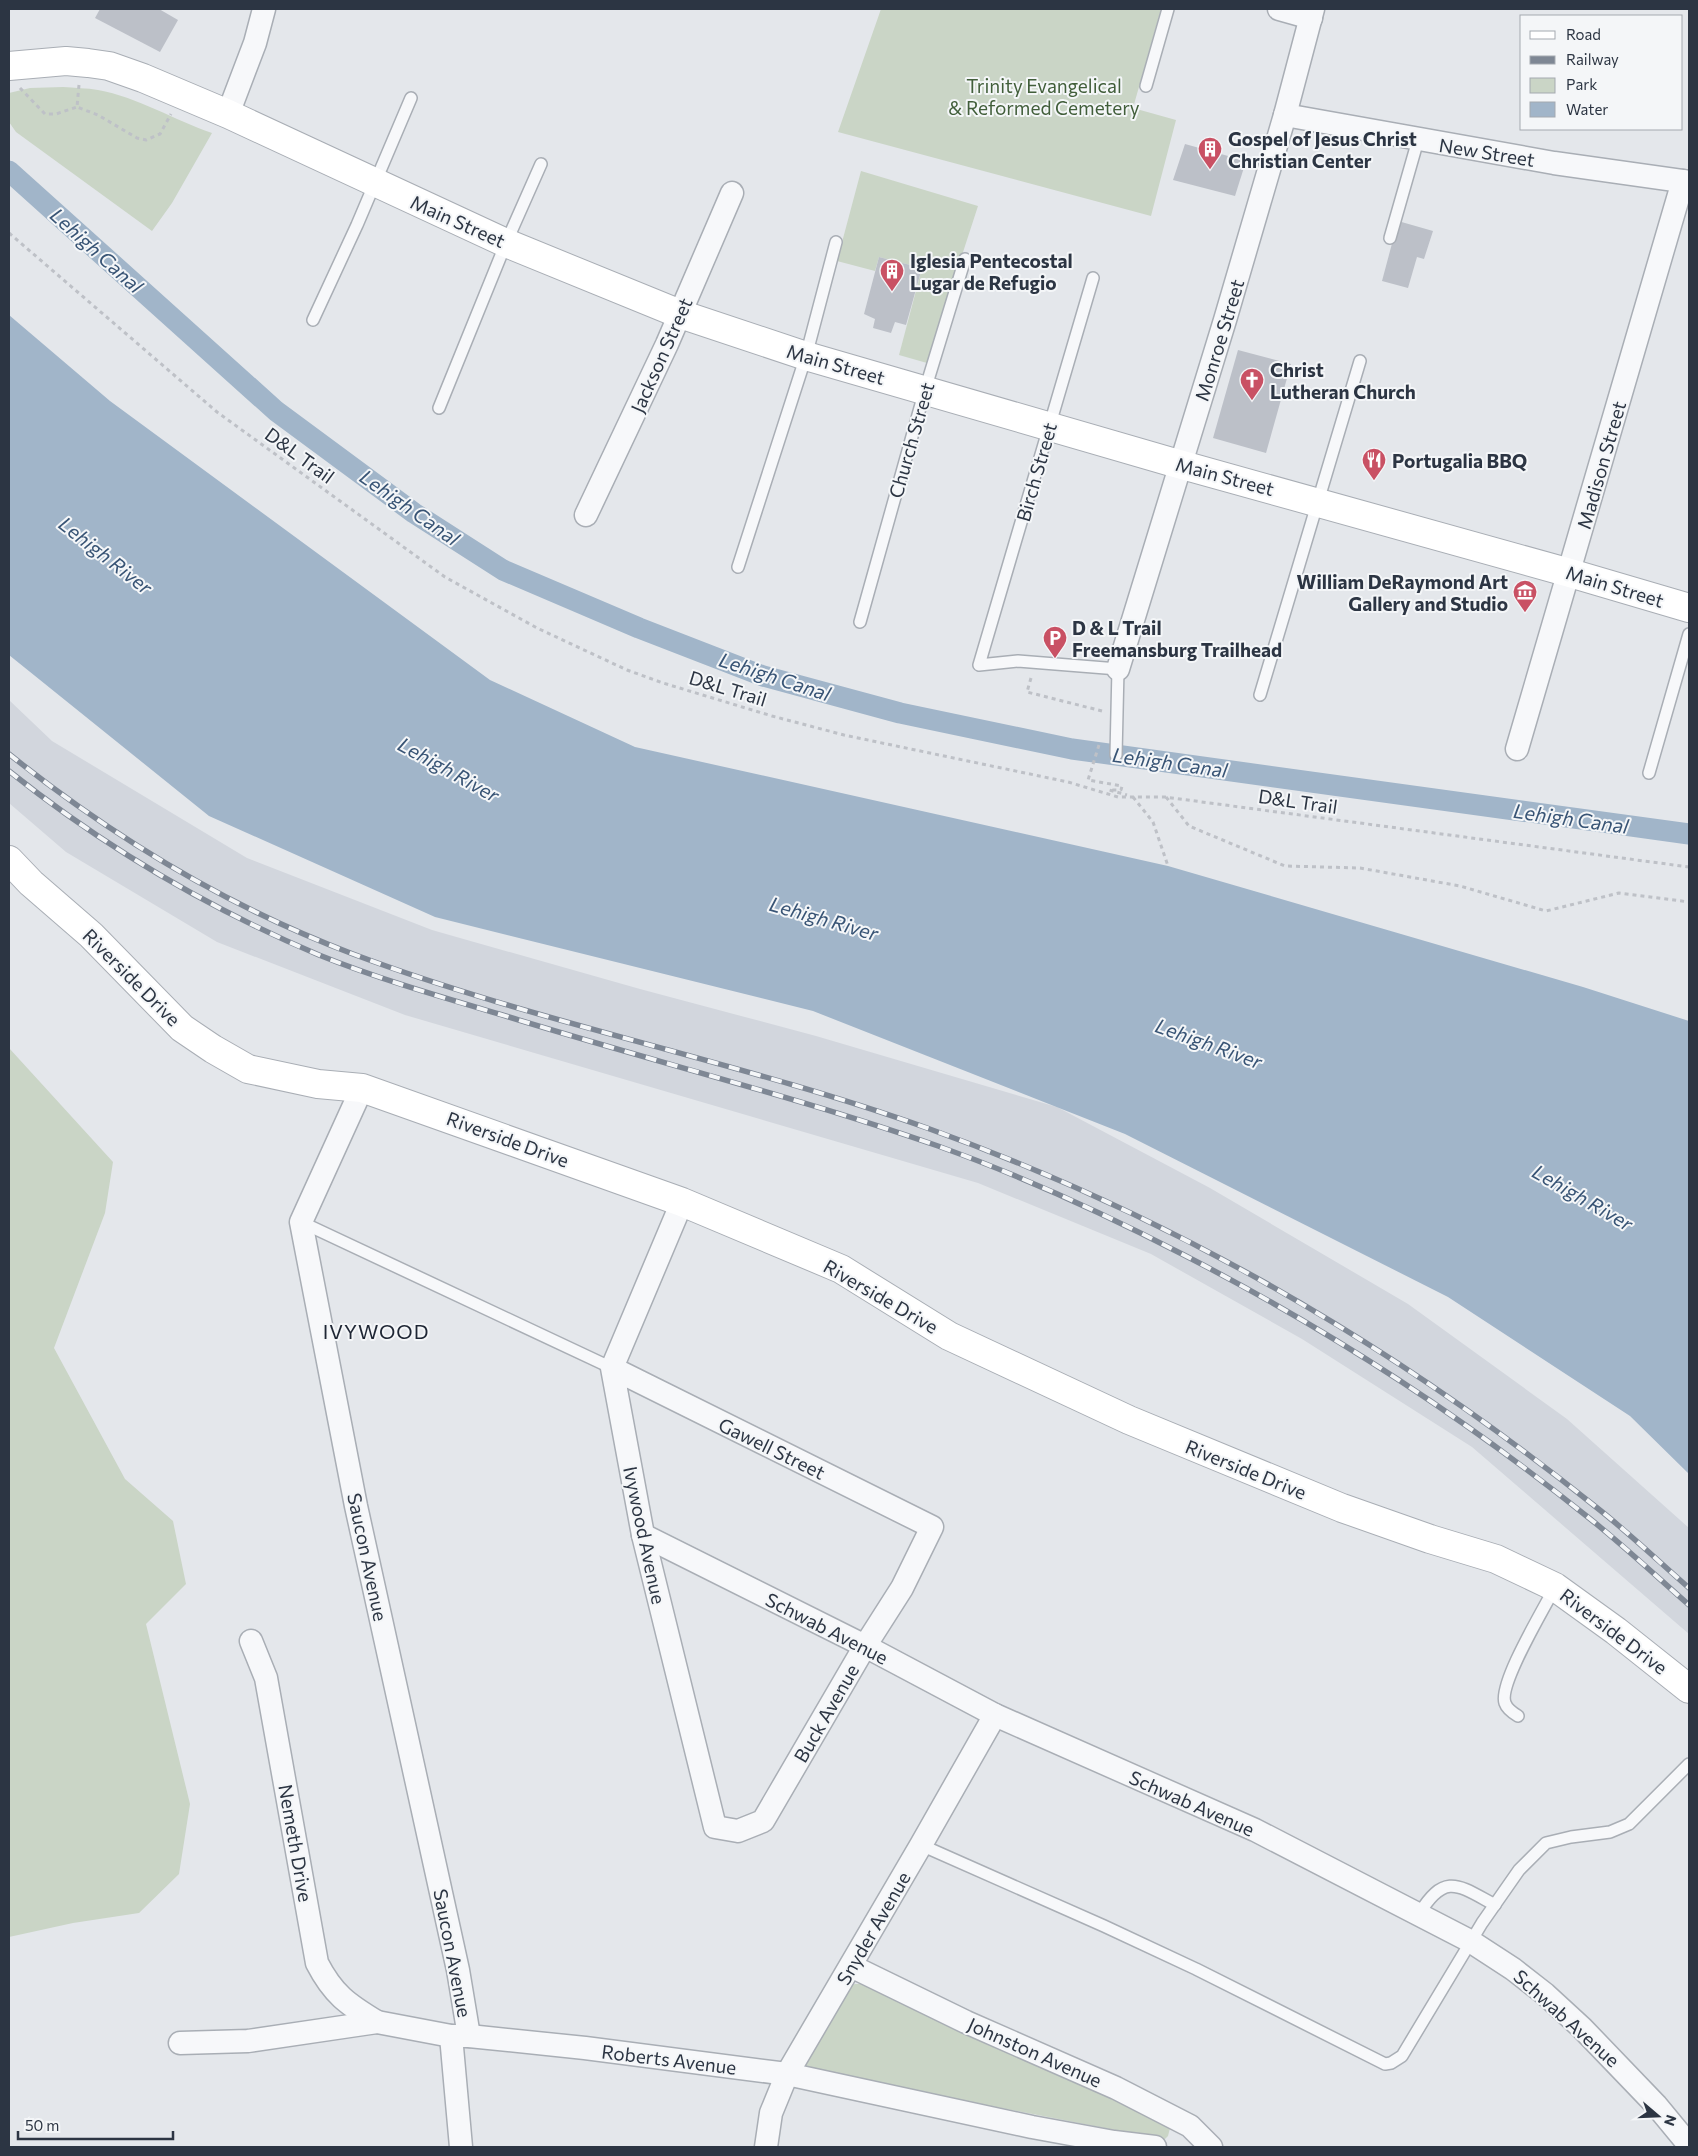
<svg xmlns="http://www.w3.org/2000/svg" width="1698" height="2156" viewBox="0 0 1698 2156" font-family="Commissioner,sans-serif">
	<rect width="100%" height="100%" fill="#e4e7eb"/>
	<path fill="#d2d6dd" d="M9,700L52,741L247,858L432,930L640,989L816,1036L1057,1107L1210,1188L1408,1304L1567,1419L1689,1528V1634L1472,1447L1302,1339L1151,1254L978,1183L405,1015L217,942L66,852L9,803Z"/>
	<g fill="#cad5c6">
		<path d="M881,9H1161L1133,108L1176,120L1151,216L838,132Z"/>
		<path d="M63,87C74,88 87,88 98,90C137,97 174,120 212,133L172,203L152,231L16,132L9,122V93L30,88Z"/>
		<path d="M861,171L978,206L927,363L899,355L922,268L879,257L875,271L837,261Z"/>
		<path d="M9,1048L113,1162L105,1213L54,1348L125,1479L173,1521L186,1584L146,1624L190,1804L179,1874L139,1913L73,1923L9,1937Z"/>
		<path d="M855,1984H863L1160,2120L1170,2128L1168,2136L1165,2139H1161L816,2072L806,2067L805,2063L850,1986Z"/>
	</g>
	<path fill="#a1b5c9" d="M9,315L110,401L490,680L635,747L1168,866L1583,987L1689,1021V1474L1630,1416L1448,1297L1125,1134L813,1011L435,917L209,816L9,655Z"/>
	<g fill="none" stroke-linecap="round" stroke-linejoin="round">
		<path stroke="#a1b5c9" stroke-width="21" d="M9,171L276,411L414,513L503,570L639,628L763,676L900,713L1072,749L1689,834"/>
	</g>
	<g fill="#bcc0c8">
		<path d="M100,9H159L178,20L160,52L95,18Z"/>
		<path d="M1185,144L1246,161L1235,196L1173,180Z"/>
		<path d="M1398,221L1433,231L1424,259L1417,257L1408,288L1382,281Z"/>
		<path d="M879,257L922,268L906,325L895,322L891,333L873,328L875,319L864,314Z"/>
		<path d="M1238,350L1291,364L1266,453L1213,438Z"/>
	</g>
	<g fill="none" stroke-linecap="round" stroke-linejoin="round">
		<defs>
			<g id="lane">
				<path d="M1146,86L1168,9"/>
				<path d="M1390,238L1418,140"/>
				<path d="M1093,278L979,665L1018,661L1118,669L1116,755"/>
				<path d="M313,320L357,225L411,98"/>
				<path d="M439,408L506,243L541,164"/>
				<path d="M738,567L806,356L836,242"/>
				<path d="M860,622L925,390L965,259"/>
				<path d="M1260,695L1360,361"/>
				<path d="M1649,773L1689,634"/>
				<path d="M301,1222L612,1368"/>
				<path d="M1518,1716C1513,1713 1507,1709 1505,1703C1498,1684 1545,1607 1555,1587"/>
				<path d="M921,1845L1104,1926L1196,1969L1385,2064L1391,2063L1402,2056L1482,1923L1519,1870L1546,1843L1571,1837L1610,1832L1629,1824L1689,1764"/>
				<path d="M1419,1914C1445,1872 1458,1885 1495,1905"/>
			</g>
			<g id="street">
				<path d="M1279,9L1311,18"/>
				<path d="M228,114L255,43L264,9"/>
				<path d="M1285,115L1554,163L1689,182"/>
				<path d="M586,515L667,344L732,193"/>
				<path d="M1118,669L1225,320L1285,115L1313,9"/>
				<path d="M1517,749L1683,181"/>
				<path d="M362,1088L301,1222L356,1506L458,1970L469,2036"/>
				<path d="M612,1368L932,1527L902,1588L865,1646L763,1821L738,1831L715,1827L643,1535L612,1368L682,1202"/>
				<path d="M643,1535L865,1646L995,1715L1255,1830L1470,1941L1513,1969L1545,1994L1582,2028L1656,2105L1689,2145"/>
				<path d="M251,1641L266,1678L317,1963C333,1994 347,2004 377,2022"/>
				<path d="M851,1966L966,2022L1116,2088L1190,2126L1211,2147"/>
				<path d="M451,2036L461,2147"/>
				<path d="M180,2043L248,2041L377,2022L451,2036H469L585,2048L787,2074L1032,2127L1114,2142L1155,2147"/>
				<path d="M766,2147L771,2113L787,2074L921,1845L995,1715"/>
			</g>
			<g id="secondary">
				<path d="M9,66L66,61L88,63L109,66L143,78L228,114L506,243L680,314L806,356L1168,461L1570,573L1689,608"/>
				<path d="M9,860L31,883L91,935L182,1028L213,1049L248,1069L318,1084L362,1088L682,1202L841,1269L949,1336L1129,1420L1342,1508L1430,1539L1496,1559L1555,1587L1616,1631L1689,1689"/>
			</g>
		</defs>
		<use href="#lane" stroke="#a9aeb5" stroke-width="14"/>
		<use href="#street" stroke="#a9aeb5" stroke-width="25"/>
		<use href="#secondary" stroke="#a9aeb5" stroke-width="30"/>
		<g stroke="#bec1c7" stroke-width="3" stroke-dasharray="4 4" stroke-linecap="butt">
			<path d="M79,85L77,107L98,115L137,138L146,140L160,134L171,114"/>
			<path d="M20,88L45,114H56L77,107"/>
			<path d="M9,233L217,412L445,577L537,628L627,670L663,683L772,716L844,735L1068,782L1118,797H1165L1689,867"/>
			<path d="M1031,678L1027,692L1102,711"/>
			<path d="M1099,745L1088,780L1122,786L1121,790H1109L1127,795"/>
			<path d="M1133,797L1153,822L1168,866"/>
			<path d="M1166,797L1189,826L1285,866L1360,868L1460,886L1546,911L1619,893L1689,902"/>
		</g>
		<use href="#lane" stroke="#f7f8fa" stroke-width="11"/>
		<use href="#street" stroke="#f7f8fa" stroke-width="22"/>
		<use href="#secondary" stroke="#fff" stroke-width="28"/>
		<defs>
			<g id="rail">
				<path d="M9,754C113,837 228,907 353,954C540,1024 739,1061 927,1128C1170,1215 1395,1346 1596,1507C1628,1532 1658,1561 1689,1588"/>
				<path d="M9,771C103,846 208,908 319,955C381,980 445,998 509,1017C652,1061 797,1097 938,1146C1022,1176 1103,1213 1182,1254C1326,1328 1462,1416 1589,1518C1623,1545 1656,1576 1689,1605"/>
			</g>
		</defs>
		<use href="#rail" stroke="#7e8794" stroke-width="5.5"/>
		<use href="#rail" stroke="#f4f6f8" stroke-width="4" stroke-dasharray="11" stroke-linecap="butt"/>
	</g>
	<defs>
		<symbol id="building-pin" viewBox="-11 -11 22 30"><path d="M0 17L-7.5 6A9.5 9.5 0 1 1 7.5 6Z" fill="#c95164" stroke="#f4f6f8"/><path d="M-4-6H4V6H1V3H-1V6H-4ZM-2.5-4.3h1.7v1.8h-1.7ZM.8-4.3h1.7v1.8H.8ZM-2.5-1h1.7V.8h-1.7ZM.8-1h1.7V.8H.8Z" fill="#fff"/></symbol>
		<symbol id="church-pin" viewBox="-11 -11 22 30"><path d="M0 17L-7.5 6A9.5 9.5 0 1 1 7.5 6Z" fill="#c95164" stroke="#f4f6f8"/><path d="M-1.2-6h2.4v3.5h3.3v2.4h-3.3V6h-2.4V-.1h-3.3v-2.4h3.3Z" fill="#fff"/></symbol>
		<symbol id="restaurant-pin" viewBox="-11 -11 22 30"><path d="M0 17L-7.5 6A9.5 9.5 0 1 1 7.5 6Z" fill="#c95164" stroke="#f4f6f8"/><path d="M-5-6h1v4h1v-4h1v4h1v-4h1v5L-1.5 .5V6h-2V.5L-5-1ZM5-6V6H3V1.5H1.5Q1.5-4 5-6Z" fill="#fff"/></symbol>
		<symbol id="museum-pin" viewBox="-11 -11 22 30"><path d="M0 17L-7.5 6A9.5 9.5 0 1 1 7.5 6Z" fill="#c95164" stroke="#f4f6f8"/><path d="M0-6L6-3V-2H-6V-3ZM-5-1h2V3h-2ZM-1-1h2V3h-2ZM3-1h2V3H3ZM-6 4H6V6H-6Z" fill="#fff"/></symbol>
		<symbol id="parking-pin" viewBox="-11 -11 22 30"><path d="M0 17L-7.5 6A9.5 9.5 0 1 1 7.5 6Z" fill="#c95164" stroke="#f4f6f8"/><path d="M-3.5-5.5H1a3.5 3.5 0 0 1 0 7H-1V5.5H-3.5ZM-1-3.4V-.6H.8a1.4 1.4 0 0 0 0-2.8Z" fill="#fff"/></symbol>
	</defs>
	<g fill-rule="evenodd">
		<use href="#building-pin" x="1196" y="135" width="28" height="38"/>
		<use href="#building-pin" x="878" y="257" width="28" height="38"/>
		<use href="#church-pin" x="1238" y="366" width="28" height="38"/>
		<use href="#restaurant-pin" x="1360" y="446" width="28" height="38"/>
		<use href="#museum-pin" x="1511" y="578" width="28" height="38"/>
		<use href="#parking-pin" x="1041" y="624" width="28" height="38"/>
	</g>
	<g text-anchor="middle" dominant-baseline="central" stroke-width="4" stroke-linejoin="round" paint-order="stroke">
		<g font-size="19" fill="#415e3a" stroke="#f4f6f8">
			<text x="1044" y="85">Trinity Evangelical<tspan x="1044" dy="22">&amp; Reformed Cemetery</tspan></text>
		</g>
		<g font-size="19" font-weight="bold" fill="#2c3543" stroke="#f4f6f8" text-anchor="start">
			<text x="1228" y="138">Gospel of Jesus Christ<tspan x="1228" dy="22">Christian Center</tspan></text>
			<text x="910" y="260">Iglesia Pentecostal<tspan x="910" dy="22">Lugar de Refugio</tspan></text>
			<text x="1270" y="369">Christ<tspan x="1270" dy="22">Lutheran Church</tspan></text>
			<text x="1392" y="460">Portugalia BBQ</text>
			<text x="1508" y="581" text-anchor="end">William DeRaymond Art<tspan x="1508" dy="22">Gallery and Studio</tspan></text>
			<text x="1072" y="627">D &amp; L Trail<tspan x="1072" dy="22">Freemansburg Trailhead</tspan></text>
		</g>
		<g font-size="19" fill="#2c3543" stroke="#f4f6f8">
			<text transform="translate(1487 152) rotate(9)">New Street</text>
			<text transform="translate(458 221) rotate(24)">Main Street</text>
			<text transform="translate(1219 340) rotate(-73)">Monroe Street</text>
			<text transform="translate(661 355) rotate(-66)">Jackson Street</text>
			<text transform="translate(836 364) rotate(16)">Main Street</text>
			<text transform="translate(911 440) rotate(-74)">Church Street</text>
			<text transform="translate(300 455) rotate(36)">D&amp;L Trail</text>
			<text transform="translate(1601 465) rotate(-74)">Madison Street</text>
			<text transform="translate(1036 472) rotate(-74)">Birch Street</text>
			<text transform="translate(1225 476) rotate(15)">Main Street</text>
			<text transform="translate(1615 586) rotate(17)">Main Street</text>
			<text transform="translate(728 688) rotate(17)">D&amp;L Trail</text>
			<text transform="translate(1298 801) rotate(8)">D&amp;L Trail</text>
			<text transform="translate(132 977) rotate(45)">Riverside Drive</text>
			<text transform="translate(508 1139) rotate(20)">Riverside Drive</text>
			<text transform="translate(881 1296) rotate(30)">Riverside Drive</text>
			<text transform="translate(772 1448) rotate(26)">Gawell Street</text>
			<text transform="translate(1246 1469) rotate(22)">Riverside Drive</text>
			<text transform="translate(645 1535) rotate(78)">Ivywood Avenue</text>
			<text transform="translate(368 1557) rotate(78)">Saucon Avenue</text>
			<text transform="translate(827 1628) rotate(27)">Schwab Avenue</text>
			<text transform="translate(1614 1631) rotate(37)">Riverside Drive</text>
			<text transform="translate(826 1713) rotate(-60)">Buck Avenue</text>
			<text transform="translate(1192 1803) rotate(24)">Schwab Avenue</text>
			<text transform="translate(296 1843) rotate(80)">Nemeth Drive</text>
			<text transform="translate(873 1928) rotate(-60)">Snyder Avenue</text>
			<text transform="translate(453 1953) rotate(79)">Saucon Avenue</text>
			<text transform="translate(1567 2018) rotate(42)">Schwab Avenue</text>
			<text transform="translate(1035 2052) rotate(24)">Johnston Avenue</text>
			<text transform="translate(669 2059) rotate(7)">Roberts Avenue</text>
		</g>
		<g font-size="20" font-style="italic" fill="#385475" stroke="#f4f6f8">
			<text transform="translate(97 250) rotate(42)">Lehigh Canal</text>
			<text transform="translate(410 507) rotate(35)">Lehigh Canal</text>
			<text transform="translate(106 555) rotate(38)">Lehigh River</text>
			<text transform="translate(775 676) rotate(18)">Lehigh Canal</text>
			<text transform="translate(1170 762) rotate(8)">Lehigh Canal</text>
			<text transform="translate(449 769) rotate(29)">Lehigh River</text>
			<text transform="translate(1571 818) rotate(8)">Lehigh Canal</text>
			<text transform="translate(824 918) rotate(16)">Lehigh River</text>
			<text transform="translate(1209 1043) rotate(20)">Lehigh River</text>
			<text transform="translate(1583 1197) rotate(30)">Lehigh River</text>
		</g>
		<g font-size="20" letter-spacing="1" fill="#1e2634" stroke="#f4f6f8">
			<text x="376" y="1331">IVYWOOD</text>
		</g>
	</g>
	<rect width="1698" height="2156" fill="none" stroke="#2c3543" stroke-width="20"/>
	<rect x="1520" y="15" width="162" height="115" fill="#f4f6f8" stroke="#a4a9b0"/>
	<rect x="1530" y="31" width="25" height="8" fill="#ffffff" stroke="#a4a9b0"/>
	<text x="1566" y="40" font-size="15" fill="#2c3543">Road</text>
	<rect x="1530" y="56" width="25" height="8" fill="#7e8794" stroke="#a4a9b0"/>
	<text x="1566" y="65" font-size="15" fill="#2c3543">Railway</text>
	<rect x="1530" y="78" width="25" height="15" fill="#cad5c6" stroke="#a4a9b0"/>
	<text x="1566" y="90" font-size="15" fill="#2c3543">Park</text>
	<rect x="1530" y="102" width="25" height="15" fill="#a1b5c9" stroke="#a4a9b0"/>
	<text x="1566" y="115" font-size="15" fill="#2c3543">Water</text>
	<g transform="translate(1658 2116) rotate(109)" stroke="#f4f6f8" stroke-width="4" paint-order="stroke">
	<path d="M0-4L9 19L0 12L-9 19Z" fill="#2c3543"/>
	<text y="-8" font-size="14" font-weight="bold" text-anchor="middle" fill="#2c3543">N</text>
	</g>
	<path d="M18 2131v8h155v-8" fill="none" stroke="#2c3543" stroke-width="2.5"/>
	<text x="25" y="2131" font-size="15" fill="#2c3543" stroke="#f4f6f8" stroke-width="4" paint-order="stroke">50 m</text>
</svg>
